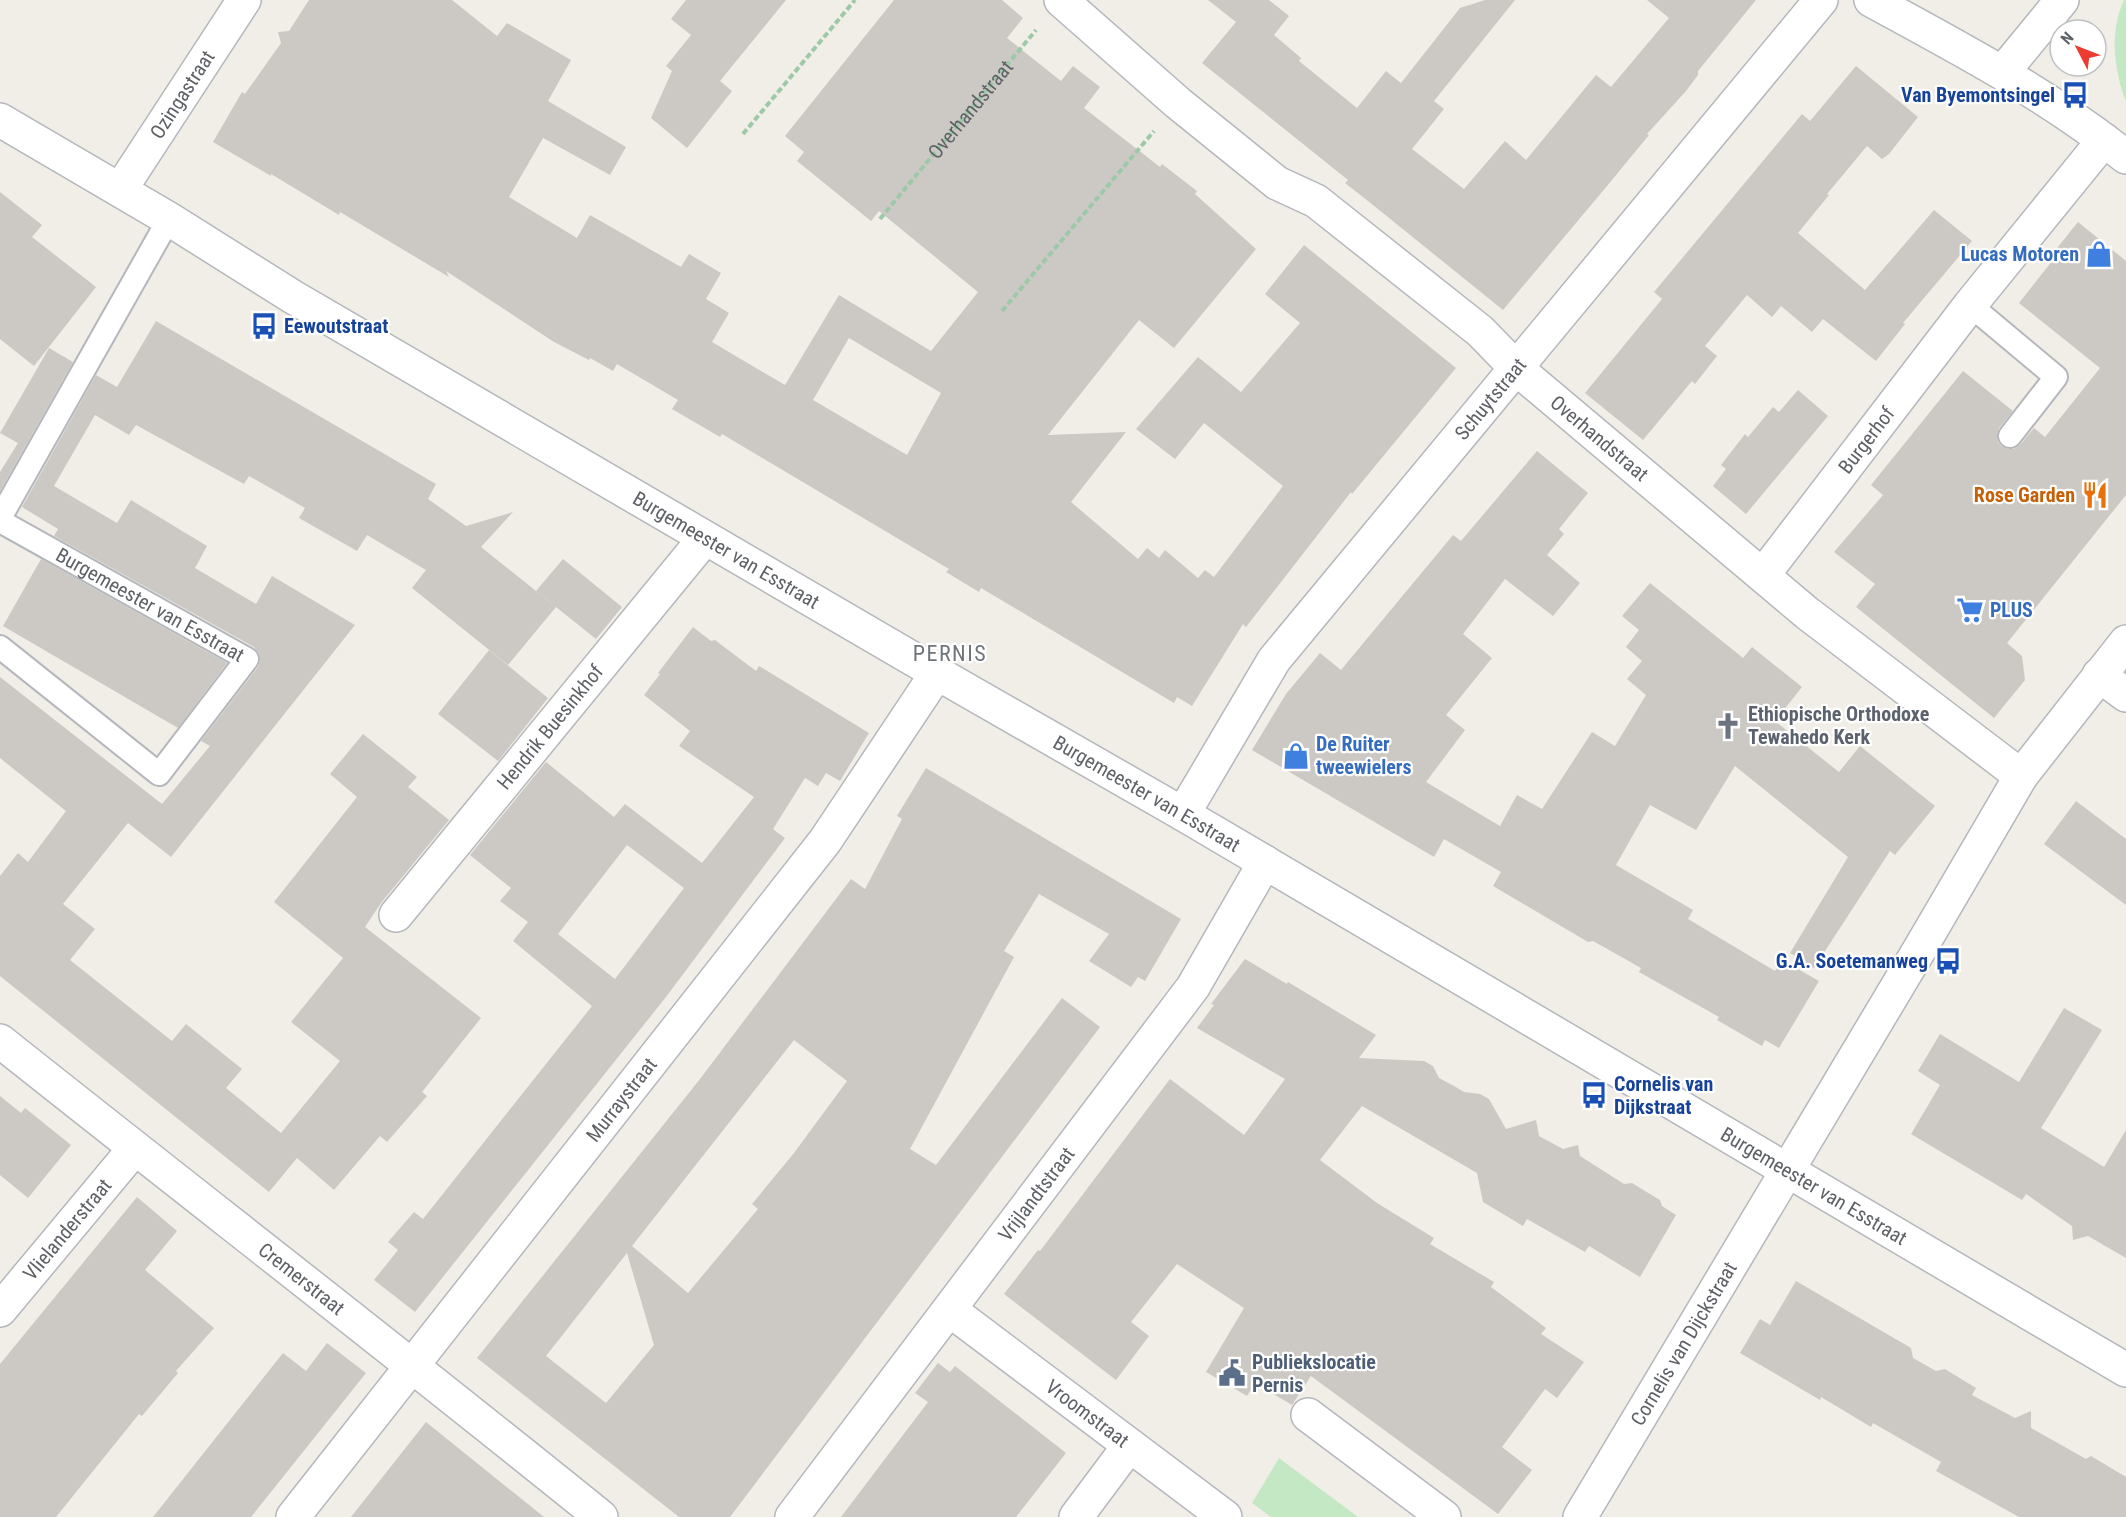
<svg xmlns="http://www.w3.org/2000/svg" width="2126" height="1517" viewBox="0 0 2126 1517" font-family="'Roboto Condensed',sans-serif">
	<rect width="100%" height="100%" fill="#f0eee7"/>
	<g fill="#c4e8c3">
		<path d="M2124,0H2126V102C2114,70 2109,32 2124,0Z"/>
		<path d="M1279,1458L1358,1517H1271L1252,1503Z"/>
	</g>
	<g fill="#ccc9c4" fill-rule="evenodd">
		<path d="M309,0H452L497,36L507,23L571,60L548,101L626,147L610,175L543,138L509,197L577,238L590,215L681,267L689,254L721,273L706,299L729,313L712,342L785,385L839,295L931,351L978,292L879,211L871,221L797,161L804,152L785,136L894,0H1002L1023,18L1007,38L1061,81L1073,66L1100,87L1084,108L1160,167L1162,164L1197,191L1195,194L1256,249L1174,348L1139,320L1048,435L1126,432L1071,502L1138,559L1147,548L1159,558L1165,550L1198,578L1205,570L1214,577L1283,486L1204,423L1175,459L1136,429L1198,357L1241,392L1300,323L1265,294L1304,245L1456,368L1352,494L1351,492L1246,627L1243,624L1192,706L1177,697L1174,703L981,588L979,592L946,572L949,569L722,434L720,437L672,409L678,400L617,364L613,371L590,358L589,360L554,342L446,271L449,277L340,212L339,215L271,174V176L213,142L242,92L245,94L281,43L278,32L289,31ZM849,338L941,393L907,455L813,400Z"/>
		<path d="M686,0H786L720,81L732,91L687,148L651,118L672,71L666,66L691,35L671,19Z"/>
		<path d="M1208,0H1269L1289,16L1274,35L1301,58L1299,61L1357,108L1386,71L1401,83L1460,8L1485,0H1515L1434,101L1444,109L1412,149L1464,189L1505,141L1526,160L1596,75L1611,87L1669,18L1647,0H1756L1698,71V75L1686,91L1647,134L1649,135L1607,186L1503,310L1368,201L1345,183L1348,180L1202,63L1236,22Z"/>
		<path d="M1856,66L1918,117L1889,154L1882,159L1867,146L1827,194L1829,195L1798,233L1865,290L1934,210L1972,241L1903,323L1905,324L1876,361L1823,319L1812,332L1781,306L1772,317L1747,295L1705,346L1717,356L1695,384L1692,381L1643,440L1585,393L1662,299L1654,292L1694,244L1802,114L1810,121Z"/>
		<path d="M0,192L42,225L32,237L96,287L34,366L0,339Z"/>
		<path d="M2078,222L2126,261V495L2007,643L2022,656L2025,680L1994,718L1856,607L1875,584L1834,552L1883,495L1871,485L1963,371L2013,411L1999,428L1997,435L1998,442L2001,446L2009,449H2014L2020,445L2034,428L2045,437L2100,368L2019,303L2056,256L2053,253Z"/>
		<path d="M156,321L436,484L428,499L466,526L513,512L481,547L556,607L508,665L412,588L426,570L367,535L357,551L299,518L305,508L249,476L244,484L136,425L129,435L95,415L54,486L117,523L131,500L207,546L195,568L256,604L272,576L355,625L171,857L128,823L63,904L95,929L70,960L172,1041L186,1024L242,1069L226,1088L281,1133L340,1061L291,1022L343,958L274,902L357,797L330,774L363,734L417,777L408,787L449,820L381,903L365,927L481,1018L422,1092L427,1096L387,1142L380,1136L334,1190L297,1158L269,1192L0,976V876L18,853L28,862L66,811L0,758V677L162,804L210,746L201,741L258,667L260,661L259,653L254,647L54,536L58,529L22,507L96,375L117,387Z"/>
		<path d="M49,348L73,362L0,491V472L18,443L0,433Z"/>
		<path d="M1798,390L1828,416L1746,514L1713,486L1726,469L1721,465L1745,434L1748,437L1773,407L1779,412Z"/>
		<path d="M1537,451L1588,493L1559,529L1564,534L1547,555L1580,583L1553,616L1505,579L1463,634L1492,658L1446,715L1465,730L1426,782L1500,826L1517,795L1542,809L1592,732L1615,746L1646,695L1627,679L1642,661L1626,647L1639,630L1622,616L1650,583L1743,658L1752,647L1802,687L1775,721L1839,772L1860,746L1935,806L1895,855L1890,851L1814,968L1790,953L1848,857L1735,766L1696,830L1650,805L1616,865L1693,910L1688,919L1775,971L1782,960L1819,981L1779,1048L1765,1040L1762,1046L1717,1020L1719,1017L1639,972L1641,968L1593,941L1588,942L1493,886L1501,872L1444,839L1434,857L1252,750L1286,694L1320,653L1341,670L1453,535L1461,541Z"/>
		<path d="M41,559L227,663L178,728L3,626Z"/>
		<path d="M563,559L622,607L596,639L536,591Z"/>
		<path d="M693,627L711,641L715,640L756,671L759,666L869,733L840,781L826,773L818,786L805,778L773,829L785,838L666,997L415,1312L374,1280L398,1250L388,1242L414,1212L423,1219L592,1006L513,941L528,922L500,901L511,888L470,855L546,762L614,817L625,804L702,863L754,797L679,746L690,731L644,695L660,674L658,673ZM627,845L684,888L615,979L558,934Z"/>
		<path d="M489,650L548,698L498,761L438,714Z"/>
		<path d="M926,768L1181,919L1145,981L1138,977L1131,987L1089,961L1109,934L1039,894L1004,951L1014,957L910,1149L936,1165L1062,998L1100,1027L730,1517H679L477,1358L700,1079L851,879L865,889L902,819L897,816ZM794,1040L847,1081L794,1153L752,1204L758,1209L688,1293L632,1246ZM627,1253L654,1345L606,1403L546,1356Z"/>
		<path d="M2076,801L2126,839V905L2044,844Z"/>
		<path d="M1245,959L1287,984L1288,982L1376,1035L1359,1058L1424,1061L1433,1066L1439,1078L1454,1086L1464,1092L1480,1094L1489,1099L1506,1129L1536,1120L1539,1136L1563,1149L1578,1145L1580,1156L1624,1184L1632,1183L1645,1191L1660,1200L1662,1206L1676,1215L1640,1277L1589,1246L1585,1252L1527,1219L1523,1226L1483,1202L1477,1173L1362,1106L1320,1160L1377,1203L1434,1238L1430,1244L1494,1282L1491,1287L1546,1328L1541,1334L1584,1362L1557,1398L1545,1389L1502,1447L1532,1470L1498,1514L1311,1376L1292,1405L1255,1383L1247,1396L1206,1372L1244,1308L1177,1264L1131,1322L1149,1336L1116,1380L1004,1294L1038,1250L1040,1251L1170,1079L1244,1135L1285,1079L1197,1028L1214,1005L1211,1004Z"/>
		<path d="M2064,1008L2102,1030L2041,1128L2104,1167L2126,1130V1258L2088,1236L2073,1240L2072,1226L2026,1194L2022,1200L1911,1134L1940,1085L1918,1071L1940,1034L2019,1082Z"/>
		<path d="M0,1096L21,1113L25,1108L71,1145L28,1198L0,1175Z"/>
		<path d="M137,1197L177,1231L145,1270L214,1328L176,1371L178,1373L142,1416L139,1414L56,1517H0V1364Z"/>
		<path d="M1796,1281L1911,1348L1913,1358L1936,1371L1945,1369L1976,1388L1972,1395L2015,1418L2031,1411V1428L2086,1459L2091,1456L2126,1477V1517H2019L1936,1471L1941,1462L1873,1423L1871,1427L1821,1397L1820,1400L1740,1353L1760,1319L1770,1325Z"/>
		<path d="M327,1343L366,1373L251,1517H153L283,1353L306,1371Z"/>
		<path d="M938,1363L950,1372L955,1366L1066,1453L1016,1517H841L928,1402L915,1393Z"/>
		<path d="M426,1422L544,1517H351Z"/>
	</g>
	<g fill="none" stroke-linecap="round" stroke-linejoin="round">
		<defs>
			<g id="lane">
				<path d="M1970,305L2056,377L2010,436"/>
				<path d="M0,518L169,219"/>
				<path id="s2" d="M0,521L247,659L159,774L0,647"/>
			</g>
			<g id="street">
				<path id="s3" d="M1061,0L1178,103L1277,183L1316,201L1480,331L1516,368L1807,613L2021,776"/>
				<path d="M1871,0C1959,48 2047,94 2126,157"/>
				<path d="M2003,72L2062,0"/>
				<path id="s4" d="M0,120L169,219L293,297L937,673L1183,814L2126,1370"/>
				<path id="s5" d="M120,190L244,0"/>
				<path id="s6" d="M1763,575L1970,305L2104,140"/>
				<path d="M2099,675L2126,695"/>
				<path id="s7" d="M1183,814L1274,660L1821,0"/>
				<path id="s8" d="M396,915L705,538"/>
				<path id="s9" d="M0,1041C200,1200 402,1356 601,1517"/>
				<path id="s10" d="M0,1310L135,1148"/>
				<path id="s11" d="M950,1310L1225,1517"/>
				<path d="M1308,1415L1444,1517"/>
				<path id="s12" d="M293,1517L825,841L937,673"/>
				<path id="s13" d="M792,1517L1193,987L1265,862"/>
				<path d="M1076,1517L1129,1446"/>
				<path id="s14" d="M1580,1517L1921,947L2021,776L2126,642"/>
			</g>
		</defs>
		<use href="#lane" stroke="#b4b7bb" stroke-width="26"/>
		<use href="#street" stroke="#b4b7bb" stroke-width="36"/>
		<g stroke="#9cc9a8" stroke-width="4" stroke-dasharray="6 3" stroke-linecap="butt">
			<path d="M743,134L855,0"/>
			<path id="s1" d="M880,219L1036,30"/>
			<path d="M1002,311L1154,131"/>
		</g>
		<use href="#lane" stroke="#fff" stroke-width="22"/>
		<use href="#street" stroke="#fff" stroke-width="33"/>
	</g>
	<defs>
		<symbol id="bus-bare" viewBox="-9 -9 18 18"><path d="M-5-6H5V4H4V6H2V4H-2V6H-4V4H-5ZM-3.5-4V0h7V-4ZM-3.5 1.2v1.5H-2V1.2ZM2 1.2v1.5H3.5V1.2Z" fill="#1a4fb4" stroke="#fff" stroke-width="2.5" paint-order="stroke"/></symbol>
		<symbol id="shop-bare" viewBox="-9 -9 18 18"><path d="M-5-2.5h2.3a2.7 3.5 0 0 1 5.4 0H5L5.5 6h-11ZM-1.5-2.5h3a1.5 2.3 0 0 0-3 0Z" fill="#3f7fe0" stroke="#fff" stroke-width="2.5" paint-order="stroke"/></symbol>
		<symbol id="restaurant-bare" viewBox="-9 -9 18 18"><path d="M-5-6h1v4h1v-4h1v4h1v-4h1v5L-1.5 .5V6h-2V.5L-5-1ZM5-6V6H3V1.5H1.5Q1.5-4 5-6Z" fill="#e8710a" stroke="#fff" stroke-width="2.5" paint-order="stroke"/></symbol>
		<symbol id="supermarket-bare" viewBox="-9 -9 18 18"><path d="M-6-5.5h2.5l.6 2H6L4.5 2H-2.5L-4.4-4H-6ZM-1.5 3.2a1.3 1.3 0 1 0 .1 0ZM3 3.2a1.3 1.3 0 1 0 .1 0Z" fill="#3f7fe0" stroke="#fff" stroke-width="2.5" paint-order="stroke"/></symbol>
		<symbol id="church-bare" viewBox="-9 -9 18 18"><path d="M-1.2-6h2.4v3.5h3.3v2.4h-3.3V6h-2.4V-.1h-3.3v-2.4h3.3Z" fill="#6b7280" stroke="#fff" stroke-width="2.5" paint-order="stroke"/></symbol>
		<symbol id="civic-bare" viewBox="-9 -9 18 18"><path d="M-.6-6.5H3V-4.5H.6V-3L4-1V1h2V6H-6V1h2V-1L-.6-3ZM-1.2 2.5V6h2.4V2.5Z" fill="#5c6f8a" stroke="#fff" stroke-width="2.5" paint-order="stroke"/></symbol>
	</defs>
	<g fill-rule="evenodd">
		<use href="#bus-bare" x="2056" y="76" width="38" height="38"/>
		<use href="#shop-bare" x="2080" y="235" width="38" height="38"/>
		<use href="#bus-bare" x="245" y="307" width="38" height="38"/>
		<use href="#restaurant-bare" x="2076" y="476" width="38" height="38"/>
		<use href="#supermarket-bare" x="1951" y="591" width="38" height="38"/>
		<use href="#church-bare" x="1709" y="707" width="38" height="38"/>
		<use href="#shop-bare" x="1277" y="737" width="38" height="38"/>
		<use href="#bus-bare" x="1929" y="942" width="38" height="38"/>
		<use href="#bus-bare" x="1575" y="1076" width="38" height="38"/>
		<use href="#civic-bare" x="1213" y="1354" width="38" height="38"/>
	</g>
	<g text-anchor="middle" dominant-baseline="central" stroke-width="4.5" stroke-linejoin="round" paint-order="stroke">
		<g font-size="20" fill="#5e6267" stroke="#fff">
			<text stroke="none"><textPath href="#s5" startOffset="114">Ozingastraat</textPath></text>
			<text stroke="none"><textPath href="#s1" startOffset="142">Overhandstraat</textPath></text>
			<text stroke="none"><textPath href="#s7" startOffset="518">Schuytstraat</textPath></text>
			<text stroke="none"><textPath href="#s3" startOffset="696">Overhandstraat</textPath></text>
			<text stroke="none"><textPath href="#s6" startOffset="170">Burgerhof</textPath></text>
			<text stroke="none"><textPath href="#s4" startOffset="844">Burgemeester van Esstraat</textPath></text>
			<text stroke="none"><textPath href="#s2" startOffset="172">Burgemeester van Esstraat</textPath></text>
			<text stroke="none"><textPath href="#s8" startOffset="243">Hendrik Buesinkhof</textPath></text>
			<text stroke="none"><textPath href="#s4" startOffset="1330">Burgemeester van Esstraat</textPath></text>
			<text stroke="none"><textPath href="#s12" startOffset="531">Murraystraat</textPath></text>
			<text stroke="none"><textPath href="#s4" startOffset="2104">Burgemeester van Esstraat</textPath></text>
			<text stroke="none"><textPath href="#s13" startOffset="405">Vrijlandtstraat</textPath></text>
			<text stroke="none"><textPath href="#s10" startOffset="105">Vlielanderstraat</textPath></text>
			<text stroke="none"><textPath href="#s9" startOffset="384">Cremerstraat</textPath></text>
			<text stroke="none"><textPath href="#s14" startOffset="202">Cornelis van Dijckstraat</textPath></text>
			<text stroke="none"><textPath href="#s11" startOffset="172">Vroomstraat</textPath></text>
		</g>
		<g font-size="20" font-weight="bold" fill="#164399" stroke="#fff" text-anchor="end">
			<text x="2055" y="95">Van Byemontsingel</text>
			<text x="284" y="326" text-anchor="start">Eewoutstraat</text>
			<text x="1928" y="961">G.A. Soetemanweg</text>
			<text x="1614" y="1084" text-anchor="start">Cornelis van<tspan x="1614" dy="23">Dijkstraat</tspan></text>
		</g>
		<g font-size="20" font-weight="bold" fill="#366cbe" stroke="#fff" text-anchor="start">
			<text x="2079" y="254" text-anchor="end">Lucas Motoren</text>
			<text x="1990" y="610">PLUS</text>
			<text x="1316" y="744">De Ruiter<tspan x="1316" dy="23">tweewielers</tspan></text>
		</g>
		<g font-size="20" font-weight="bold" fill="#c56008" stroke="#fff" text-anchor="end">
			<text x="2075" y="495">Rose Garden</text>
		</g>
		<g font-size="20" font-weight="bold" fill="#5b616d" stroke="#fff" text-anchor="start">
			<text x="1748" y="714">Ethiopische Orthodoxe<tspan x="1748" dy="23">Tewahedo Kerk</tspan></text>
		</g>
		<g font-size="20" font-weight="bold" fill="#4e5e75" stroke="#fff" text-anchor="start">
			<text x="1252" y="1362">Publiekslocatie<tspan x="1252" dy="23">Pernis</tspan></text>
		</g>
		<g font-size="22" letter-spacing="1.5" fill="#6f7479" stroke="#fff">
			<text x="950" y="653">PERNIS</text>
		</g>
	</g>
	<g transform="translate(2078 48) rotate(312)"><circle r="28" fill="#ffffff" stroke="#bfc0c2" stroke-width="1.5"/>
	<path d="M0-4.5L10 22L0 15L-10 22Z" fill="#ec3b31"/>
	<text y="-9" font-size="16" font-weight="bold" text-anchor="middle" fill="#5e6267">N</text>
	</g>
</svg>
